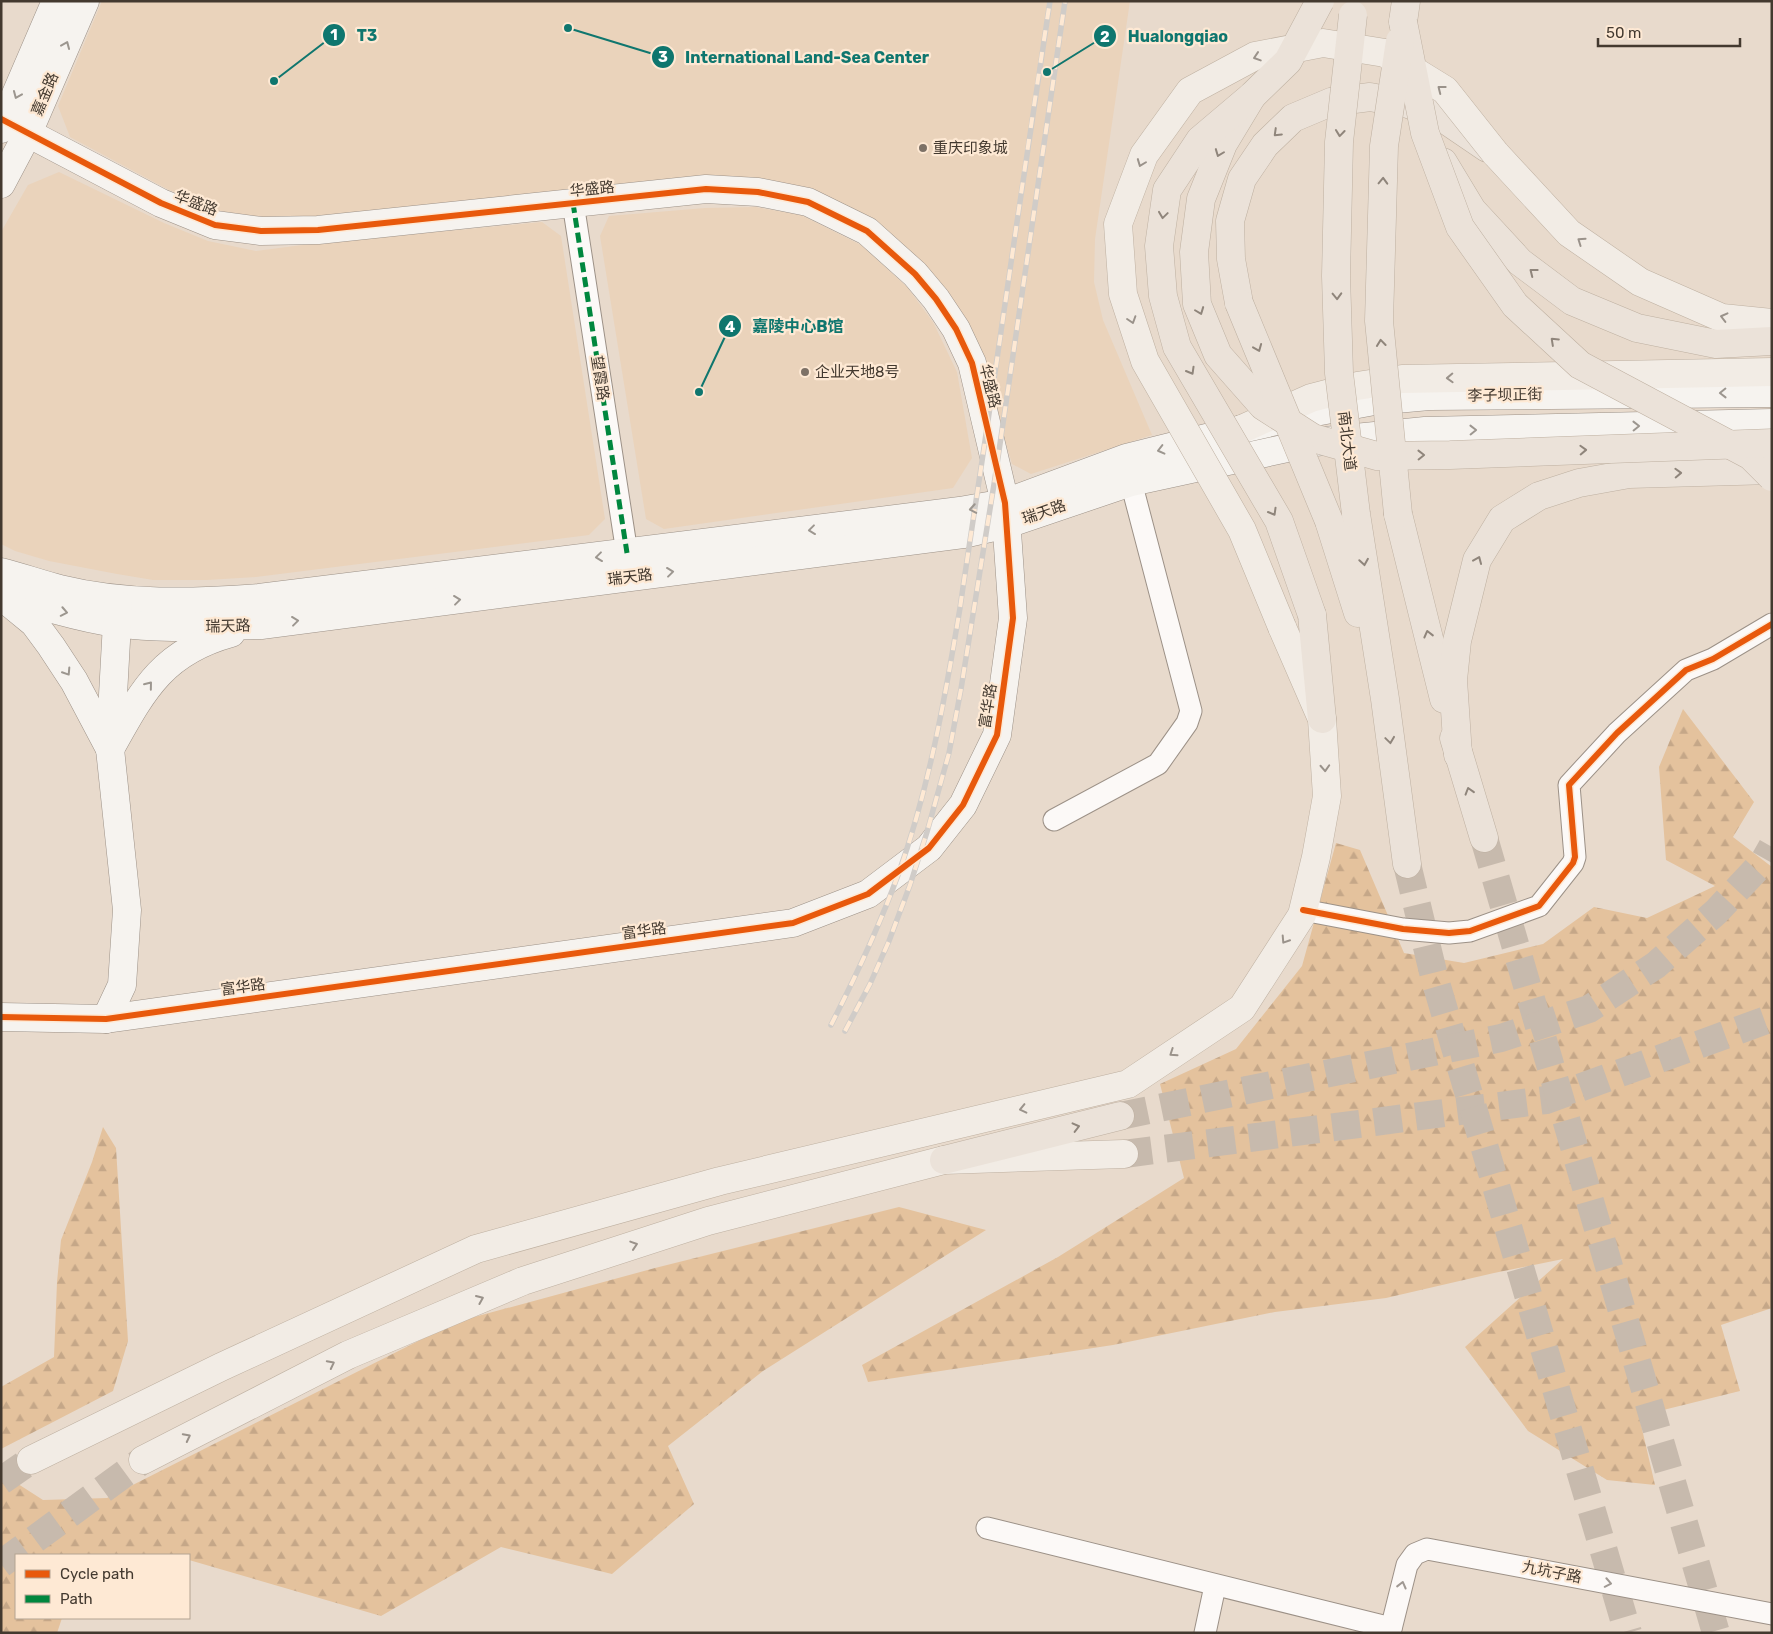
<svg xmlns="http://www.w3.org/2000/svg" width="1773" height="1634" viewBox="0 0 1773 1634" font-family="Rubik,'Noto Sans SC',sans-serif">
	<defs>
		<pattern id="forest-firs" width="22" height="20" patternUnits="userSpaceOnUse" patternTransform="scale(1.25)"><rect width="22" height="20" fill="#e4c29d"/><path d="M5 1l3.5 6h-7zM16 11l3.5 6h-7z" fill="#c5a788"/></pattern>
	</defs>
	<rect width="100%" height="100%" fill="#e8dacc"/>
	<g fill="#ead3bb">
		<path d="M102,1H1130L1095,239L1094,282L1103,320L1152,435L1031,474L1012,464L982,362L923,265L876,220L811,189L759,179L704,175L316,218H268L219,211L169,190L70,137L58,106Z"/>
		<path d="M59,172L164,223L208,241L256,251L310,244L542,222L561,236L605,519L589,535L256,577L207,580H153L117,574L49,561L15,551L1,544V232L28,185Z"/>
		<path d="M755,207L801,215L861,245L907,287L933,322L957,372L972,458L953,488L664,529L646,519L600,236L609,216L705,208Z"/>
	</g>
	<g fill="url(#forest-firs)">
		<path d="M1683,709L1754,802L1733,837L1772,867V1308L1721,1325L1740,1391L1639,1416L1655,1485L1607,1480L1528,1431L1465,1347L1563,1259L1494,1273L1386,1298L1275,1312L1113,1345L868,1382L862,1365L1058,1257L1184,1178L1160,1084L1236,1049L1302,966L1336,843L1360,850L1404,953L1464,963L1543,944L1594,907L1647,918L1715,886L1666,860L1659,767Z"/>
		<path d="M103,1127L116,1148L128,1341L113,1391L1,1449V1387L54,1357L57,1282L61,1240L92,1162Z"/>
		<path d="M899,1207L986,1230L763,1371L668,1446L694,1504L612,1574L501,1547L381,1616L189,1560V1555H16V1618H62L57,1633H1V1473L43,1500L107,1498L456,1322L655,1268Z"/>
	</g>
	<g fill="none" stroke-linecap="round" stroke-linejoin="round">
		<g stroke="#c7baad" stroke-width="28" stroke-dasharray="28 14" stroke-linecap="butt">
			<path d="M1124,1154L1546,1100L1772,1018"/>
			<path d="M1,1481L31,1460"/>
			<path d="M1,1564L143,1460"/>
		</g>
		<g stroke="#c7baad" stroke-width="28" stroke-dasharray="28 14" stroke-linecap="butt">
			<path d="M1484,838L1716,1633"/>
			<path d="M1407,864L1434,976L1628,1633"/>
			<path d="M1120,1116L1501,1038L1589,1009L1656,965L1716,912L1764,861L1772,847"/>
		</g>
		<defs>
			<g id="street">
				<path d="M573,203L627,553"/>
				<path d="M1054,820L1158,764L1187,723L1191,711L1131,482"/>
				<path d="M1303,910L1403,929L1449,933L1470,931L1539,906L1573,863L1575,857L1569,785L1617,733L1686,670L1713,659L1772,624"/>
				<path d="M987,1528L1391,1628"/>
				<path d="M1205,1633L1215,1586"/>
				<path d="M1390,1633L1407,1565L1415,1554L1427,1549L1772,1614"/>
			</g>
			<g id="secondary">
				<path d="M1,119L161,203L215,225L261,231L318,230L706,189L758,192L808,202L867,231L915,274L936,299L956,329L972,363L1005,503L1013,618L997,735L963,805L929,848L868,894L793,923L106,1019L1,1017"/>
				<path d="M1,129L56,1"/>
				<path d="M1,184L28,133L85,1"/>
				<path d="M1,572C21,577 40,584 60,589C125,605 192,603 259,598L960,511L1005,503L1126,458L1242,429L1315,412L1374,401L1429,396L1772,393"/>
				<path d="M1,593C39,605 76,617 116,623C163,630 213,626 261,625L963,534L1007,524L1131,482L1315,442L1425,431L1772,423"/>
				<path d="M6,600L34,623L51,646L74,681L110,749C143,690 162,652 231,633"/>
				<path d="M106,1019L122,985L127,910L110,749L118,605"/>
			</g>
			<g id="primary">
				<path d="M1495,153L1569,233L1640,282L1722,318L1772,323"/>
				<path d="M1242,429L1311,398L1357,386L1402,379L1772,372"/>
				<path d="M31,1460L221,1367L476,1249L720,1181L1128,1084L1242,1008L1302,915L1316,857L1327,796L1322,719L1282,627"/>
				<path d="M143,1460L348,1355L523,1281L708,1221L944,1160L1124,1154"/>
			</g>
			<g id="highway">
				<path d="M1403,22L1406,1"/>
				<path d="M1443,162L1472,210L1520,262L1572,301L1637,328L1716,344L1772,341"/>
				<path d="M1239,303L1231,259L1230,221L1242,179L1265,145L1293,118L1331,102L1370,97L1408,104L1440,116L1487,148"/>
				<path d="M1356,514L1385,699L1407,864"/>
				<path d="M1398,514L1444,699"/>
				<path d="M1329,521L1358,613"/>
				<path d="M1312,615L1322,719"/>
				<path d="M1454,738L1484,838"/>
				<path d="M1458,755L1453,680L1457,641L1477,560L1502,519L1539,496L1579,483L1629,474L1772,470"/>
				<path d="M944,1160L1120,1116"/>
			</g>
		</defs>
		<use href="#street" stroke="#9c9187" stroke-width="23"/>
		<use href="#secondary" stroke="#9c9187" stroke-width="29"/>
		<use href="#primary" stroke="#beb0a1" stroke-width="29"/>
		<use href="#highway" stroke="#beb0a1" stroke-width="29"/>
		<use href="#street" stroke="#fcf9f7" stroke-width="21"/>
		<use href="#secondary" stroke="#f6f3ef" stroke-width="28"/>
		<use href="#primary" stroke="#f2ece5" stroke-width="28"/>
		<use href="#highway" stroke="#ebe2d9" stroke-width="28"/>
		<defs>
			<g id="rail">
				<path d="M831,1025C856,976 879,927 898,875C929,789 945,698 960,608C968,552 977,496 985,441C1007,294 1027,148 1050,1"/>
				<path d="M845,1031L870,984L889,941L910,885L927,832L949,753L961,689L995,478L1065,1"/>
			</g>
		</defs>
		<use href="#rail" stroke="#d0ccc8" stroke-width="5.5"/>
		<use href="#rail" stroke="#fee9d4" stroke-width="4" stroke-dasharray="11" stroke-linecap="butt"/>
		<defs>
			<path id="primary-bridge" d="M1282,627L1242,530L1145,361L1123,294L1118,224L1144,155L1190,91L1255,56L1323,43L1385,53L1445,90L1495,153"/>
			<g id="highway-bridge">
				<path d="M1353,15L1339,142L1336,276L1339,373L1356,514"/>
				<path d="M1403,22L1425,133L1460,227L1515,305L1580,365L1751,456L1772,477"/>
				<path d="M1252,96L1223,144L1201,199L1194,252L1197,304L1218,355L1263,406L1313,438L1377,456L1450,455L1772,443"/>
				<path d="M1239,303L1329,521"/>
				<path d="M1398,514L1379,321L1384,146L1400,41"/>
				<path d="M1312,615L1279,521L1177,347L1163,296L1159,246L1167,190L1200,140L1252,96L1288,61L1320,1"/>
			</g>
		</defs>
		<use href="#primary-bridge" stroke="#beb0a1" stroke-width="29" stroke-linecap="butt"/>
		<use href="#highway-bridge" stroke="#beb0a1" stroke-width="29" stroke-linecap="butt"/>
		<use href="#primary-bridge" stroke="#f2ece5" stroke-width="28"/>
		<use href="#highway-bridge" stroke="#ebe2d9" stroke-width="28"/>
		<path stroke="#00873e" stroke-width="5" stroke-dasharray="10 5" stroke-linecap="butt" d="M573,203L627,553"/>
		<defs>
			<g id="cycleway">
				<path d="M1,119L161,203L215,225L261,231L318,230L706,189L758,192L808,202L867,231L915,274L936,299L956,329L972,363L1005,503L1013,618L997,735L963,805L929,848L868,894L793,923L106,1019L1,1017"/>
				<path d="M1303,910L1403,929L1449,933L1470,931L1539,906L1573,863L1575,857L1569,785L1617,733L1686,670L1713,659L1772,624"/>
			</g>
		</defs>
		<use href="#cycleway" stroke="#fee9d4" stroke-width="9"/>
		<use href="#cycleway" stroke="#e8590c" stroke-width="6"/>
	</g>
	<defs><path id="oneway-chevron" d="M-2-3.5L2.5 0L-2 3.5" fill="none" stroke-width="1.6" stroke-linecap="round" stroke-linejoin="round" transform="scale(1.25)"/></defs>
	<g stroke="#9c968f">
		<use href="#oneway-chevron" transform="translate(66 45) rotate(-67)"/>
		<use href="#oneway-chevron" transform="translate(17 95) rotate(113)"/>
		<use href="#oneway-chevron" transform="translate(1723 393) rotate(179)"/>
		<use href="#oneway-chevron" transform="translate(1636 426) rotate(-1)"/>
		<use href="#oneway-chevron" transform="translate(1473 430) rotate(-1)"/>
		<use href="#oneway-chevron" transform="translate(1161 450) rotate(166)"/>
		<use href="#oneway-chevron" transform="translate(973 509) rotate(170)"/>
		<use href="#oneway-chevron" transform="translate(812 530) rotate(173)"/>
		<use href="#oneway-chevron" transform="translate(599 557) rotate(173)"/>
		<use href="#oneway-chevron" transform="translate(670 572) rotate(-7)"/>
		<use href="#oneway-chevron" transform="translate(457 600) rotate(-7)"/>
		<use href="#oneway-chevron" transform="translate(64 612) rotate(11)"/>
		<use href="#oneway-chevron" transform="translate(295 621) rotate(-7)"/>
		<use href="#oneway-chevron" transform="translate(67 672) rotate(57)"/>
		<use href="#oneway-chevron" transform="translate(149 685) rotate(-51)"/>
	</g>
	<g stroke="#9a928a">
		<use href="#oneway-chevron" transform="translate(1257 57) rotate(162)"/>
		<use href="#oneway-chevron" transform="translate(1441 89) rotate(-142)"/>
		<use href="#oneway-chevron" transform="translate(1141 163) rotate(111)"/>
		<use href="#oneway-chevron" transform="translate(1581 241) rotate(-145)"/>
		<use href="#oneway-chevron" transform="translate(1724 317) rotate(-166)"/>
		<use href="#oneway-chevron" transform="translate(1132 320) rotate(72)"/>
		<use href="#oneway-chevron" transform="translate(1450 378) rotate(178)"/>
		<use href="#oneway-chevron" transform="translate(1325 768) rotate(87)"/>
		<use href="#oneway-chevron" transform="translate(1285 940) rotate(123)"/>
		<use href="#oneway-chevron" transform="translate(1173 1053) rotate(146)"/>
		<use href="#oneway-chevron" transform="translate(1023 1109) rotate(167)"/>
		<use href="#oneway-chevron" transform="translate(634 1245) rotate(-18)"/>
		<use href="#oneway-chevron" transform="translate(480 1299) rotate(-23)"/>
		<use href="#oneway-chevron" transform="translate(331 1364) rotate(-27)"/>
		<use href="#oneway-chevron" transform="translate(187 1437) rotate(-27)"/>
	</g>
	<g stroke="#8f857b">
		<use href="#oneway-chevron" transform="translate(1277 133) rotate(136)"/>
		<use href="#oneway-chevron" transform="translate(1340 133) rotate(96)"/>
		<use href="#oneway-chevron" transform="translate(1219 153) rotate(111)"/>
		<use href="#oneway-chevron" transform="translate(1383 181) rotate(-88)"/>
		<use href="#oneway-chevron" transform="translate(1163 215) rotate(98)"/>
		<use href="#oneway-chevron" transform="translate(1533 272) rotate(-142)"/>
		<use href="#oneway-chevron" transform="translate(1337 296) rotate(88)"/>
		<use href="#oneway-chevron" transform="translate(1200 311) rotate(69)"/>
		<use href="#oneway-chevron" transform="translate(1554 341) rotate(-137)"/>
		<use href="#oneway-chevron" transform="translate(1381 343) rotate(-96)"/>
		<use href="#oneway-chevron" transform="translate(1258 348) rotate(68)"/>
		<use href="#oneway-chevron" transform="translate(1191 371) rotate(60)"/>
		<use href="#oneway-chevron" transform="translate(1583 450) rotate(-2)"/>
		<use href="#oneway-chevron" transform="translate(1421 455) rotate(-1)"/>
		<use href="#oneway-chevron" transform="translate(1678 473) rotate(-2)"/>
		<use href="#oneway-chevron" transform="translate(1273 512) rotate(60)"/>
		<use href="#oneway-chevron" transform="translate(1478 560) rotate(-67)"/>
		<use href="#oneway-chevron" transform="translate(1364 562) rotate(81)"/>
		<use href="#oneway-chevron" transform="translate(1428 634) rotate(-104)"/>
		<use href="#oneway-chevron" transform="translate(1390 740) rotate(82)"/>
		<use href="#oneway-chevron" transform="translate(1469 791) rotate(-107)"/>
		<use href="#oneway-chevron" transform="translate(1076 1127) rotate(-14)"/>
	</g>
	<g stroke="#a09993">
		<use href="#oneway-chevron" transform="translate(1608 1583) rotate(11)"/>
		<use href="#oneway-chevron" transform="translate(1402 1585) rotate(-76)"/>
	</g>
	<g fill="#7d7166" stroke="#fee9d4" stroke-width="2">
		<circle cx="923" cy="148" r="5"/>
		<circle cx="805" cy="372" r="5"/>
	</g>
	<g text-anchor="middle" dominant-baseline="central" stroke-width="4.5" stroke-linejoin="round" paint-order="stroke">
		<g font-size="15" fill="#43392f" stroke="#fee9d4">
			<text transform="translate(45 94) rotate(-67)">嘉金路</text>
			<text transform="translate(592 189) rotate(-6)">华盛路</text>
			<text transform="translate(196 203) rotate(21)">华盛路</text>
			<text transform="translate(600 378) rotate(81)">望霞路</text>
			<text transform="translate(990 386) rotate(76)">华盛路</text>
			<text transform="translate(1505 395) rotate(-1)">李子坝正街</text>
			<text transform="translate(1347 441) rotate(83)">南北大道</text>
			<text transform="translate(1044 512) rotate(-19)">瑞天路</text>
			<text transform="translate(630 577) rotate(-7)">瑞天路</text>
			<text transform="translate(228 626) rotate(-1)">瑞天路</text>
			<text transform="translate(988 706) rotate(-81)">富华路</text>
			<text transform="translate(644 931) rotate(-8)">富华路</text>
			<text transform="translate(243 987) rotate(-8)">富华路</text>
			<text transform="translate(1552 1572) rotate(11)">九坑子路</text>
		</g>
		<g font-size="15" fill="#43392f" stroke="#fee9d4" text-anchor="start">
			<text x="933" y="148">重庆印象城</text>
			<text x="815" y="372">企业天地8号</text>
		</g>
	</g>
	<path fill="none" stroke="#0f766e" stroke-width="2" d="M274 81L334 35M1047 72L1105 36M568 28L663 57M699 392L730 326"/>
	<g fill="#0f766e" stroke="#fee9d4" stroke-width="2">
		<circle cx="274" cy="81" r="5"/>
		<circle cx="1047" cy="72" r="5"/>
		<circle cx="568" cy="28" r="5"/>
		<circle cx="699" cy="392" r="5"/>
		<circle cx="334" cy="35" r="12"/>
		<circle cx="1105" cy="36" r="12"/>
		<circle cx="663" cy="57" r="12"/>
		<circle cx="730" cy="326" r="12"/>
	</g>
	<g font-size="15" text-anchor="middle" font-weight="bold" fill="#fff">
		<text x="334" y="40">1</text>
		<text x="1105" y="42">2</text>
		<text x="663" y="62">3</text>
		<text x="730" y="332">4</text>
	</g>
	<g font-size="16" text-anchor="middle" font-weight="bold" fill="#0f766e" stroke="#fee9d4" stroke-width="4.5" stroke-linejoin="round" paint-order="stroke">
		<text x="367" y="41">T3</text>
		<text x="1178" y="42">Hualongqiao</text>
		<text x="807" y="63">International Land-Sea Center</text>
		<text x="798" y="332">嘉陵中心B馆</text>
	</g>
	<rect width="1773" height="1634" fill="none" stroke="#43392f" stroke-width="5"/>
	<rect x="15" y="1554" width="175" height="65" fill="#fee9d4" stroke="#b3a392"/>
	<rect x="25" y="1570" width="25" height="8" fill="#e8590c" stroke="#b3a392"/>
	<text x="60" y="1579" font-size="15" fill="#43392f">Cycle path</text>
	<rect x="25" y="1595" width="25" height="8" fill="#00873e" stroke="#b3a392"/>
	<text x="60" y="1604" font-size="15" fill="#43392f">Path</text>
	<path d="M1598 38v8h142v-8" fill="none" stroke="#43392f" stroke-width="2.5"/>
	<text x="1606" y="38" font-size="15" fill="#43392f" stroke="#fee9d4" stroke-width="4" paint-order="stroke">50 m</text>
</svg>
